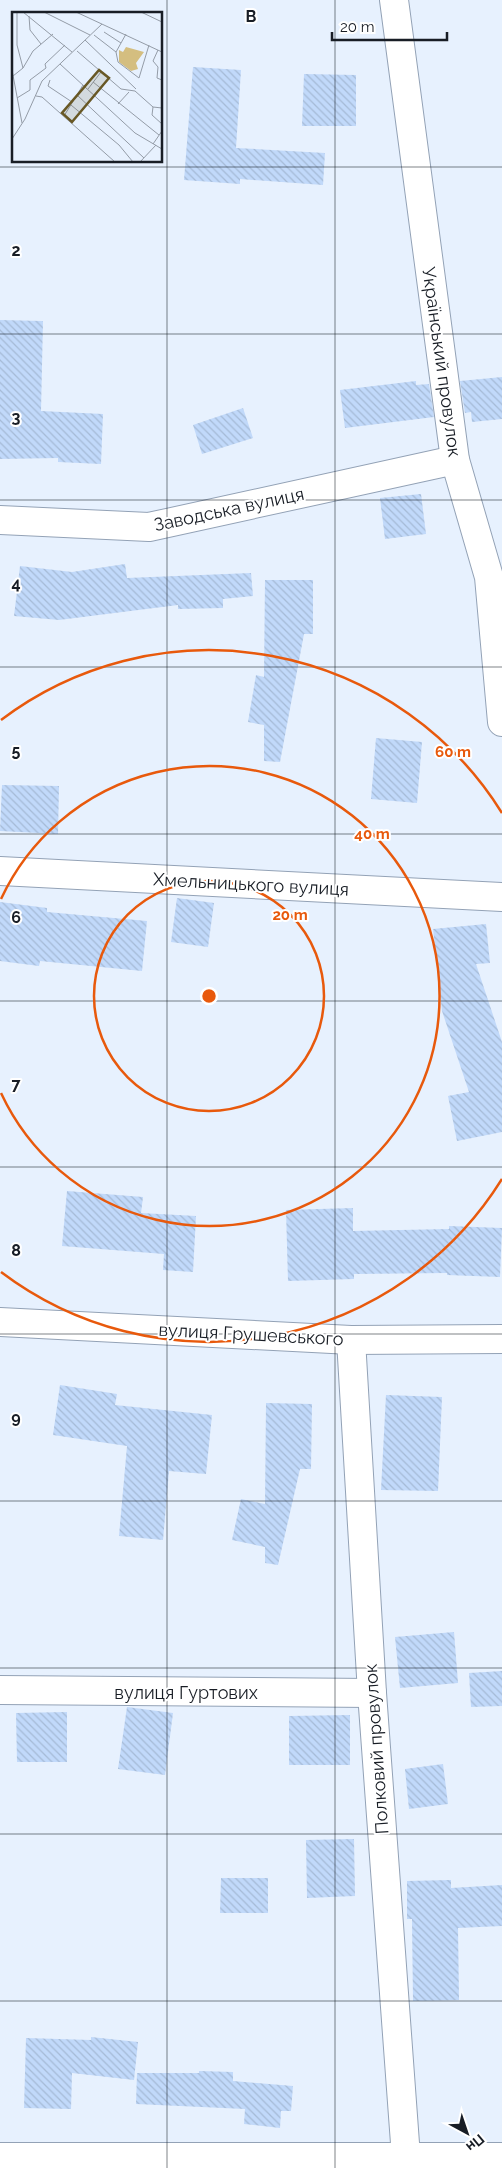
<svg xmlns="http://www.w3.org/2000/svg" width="502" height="2168" viewBox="0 0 502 2168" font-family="Raleway,sans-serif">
	<defs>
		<pattern id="building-back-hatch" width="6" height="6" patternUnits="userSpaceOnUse" patternTransform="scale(1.25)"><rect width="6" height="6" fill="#c1d9fa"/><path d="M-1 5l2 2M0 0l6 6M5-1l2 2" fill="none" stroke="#a5bad6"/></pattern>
	</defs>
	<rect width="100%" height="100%" fill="#e7f1fe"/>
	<g fill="url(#building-back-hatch)">
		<path d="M193,67L241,70L236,148L325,153L323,185L240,179V184L184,180Z"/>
		<path d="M304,74L356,75V126H302Z"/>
		<path d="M0,320L43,321L41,411L103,414L101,464L58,462V458L0,459Z"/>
		<path d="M502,377V419L472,422L471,412L465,413L460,381Z"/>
		<path d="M416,381V385L429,384L434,417L345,428L340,390Z"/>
		<path d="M243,408L253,438L202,454L193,425Z"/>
		<path d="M421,494L426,534L385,539L380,498Z"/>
		<path d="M125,564L127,578L251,573L253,596L223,599V608L178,609V605L59,620L14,616L20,566L72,572Z"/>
		<path d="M265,580H313V634H304L280,762L264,761V725L248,722L256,675L264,677Z"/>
		<path d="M376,738L422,742L417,803L371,799Z"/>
		<path d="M2,785L59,786L58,834L0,831Z"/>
		<path d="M177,898L214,903L208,947L171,942Z"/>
		<path d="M0,902L47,908V912L147,921L142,971L40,961L39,966L0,961Z"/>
		<path d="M486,924L490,963L476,964L502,1042V1132L457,1141L448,1096L469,1092L442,1011L433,929Z"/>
		<path d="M67,1191L143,1197L141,1213L196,1216L193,1272L163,1270L164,1254L62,1246Z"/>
		<path d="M353,1208V1231L449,1229V1226L502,1228L500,1277L447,1275V1273L354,1274V1279L288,1281L286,1210Z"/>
		<path d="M60,1385L117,1394L115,1405L212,1415L206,1474L169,1471L163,1540L119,1536L127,1446L53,1435Z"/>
		<path d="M386,1395L442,1397L438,1491L381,1490Z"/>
		<path d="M266,1403L312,1404L311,1469H300L278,1565L265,1563V1547L232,1540L241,1499L265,1504Z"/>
		<path d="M454,1632L458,1683L400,1688L395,1637Z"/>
		<path d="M502,1671V1706L471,1707L469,1673Z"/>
		<path d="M127,1707L173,1713L165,1775L118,1769Z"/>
		<path d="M67,1712V1762H17L16,1713Z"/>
		<path d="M350,1715V1765H289V1716Z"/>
		<path d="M443,1764L448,1804L409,1809L405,1769Z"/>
		<path d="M354,1839L355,1896L307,1898L306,1840Z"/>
		<path d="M221,1878H268V1913H220Z"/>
		<path d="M451,1880V1888L502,1885V1926L458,1928L459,2000L413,2001L412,1919H407V1881Z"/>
		<path d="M91,2037L138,2042L134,2080L72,2073L71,2109L24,2108L26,2038L91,2040Z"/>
		<path d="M199,2071L233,2072V2081L293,2086L291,2111H281L280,2128L244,2124L245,2109L136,2104L137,2073H199Z"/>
	</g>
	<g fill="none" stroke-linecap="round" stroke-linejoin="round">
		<defs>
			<g id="minor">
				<path d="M394,0L455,460L489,577L502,722"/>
				<path d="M0,520L149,527L455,460"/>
				<path d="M0,871L502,897"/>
				<path d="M0,1322L351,1340L502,1339"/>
				<path d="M351,1340L372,1693L406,2157"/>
				<path d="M0,1690L372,1693"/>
				<path d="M0,2157H502"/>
			</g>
		</defs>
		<use href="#minor" stroke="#93a2b6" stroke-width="30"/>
		<use href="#minor" stroke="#fff" stroke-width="28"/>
	</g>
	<path fill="none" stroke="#181d25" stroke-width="1" stroke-opacity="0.55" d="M167,0V2168M335,0V2168M0,167H502M0,334H502M0,500H502M0,667H502M0,834H502M0,1001H502M0,1167H502M0,1334H502M0,1501H502M0,1668H502M0,1834H502M0,2001H502"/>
	<g fill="none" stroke="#e8590c" stroke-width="2.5">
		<circle cx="209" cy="996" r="115"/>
		<path d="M1 899A230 230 0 1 1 1 1093"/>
		<path d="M502 1179A345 345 0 0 1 1 1272M1 720A345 345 0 0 1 502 813"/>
	</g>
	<g text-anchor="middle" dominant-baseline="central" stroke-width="4" stroke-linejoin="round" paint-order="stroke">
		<g font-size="18" fill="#181d25" stroke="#fff">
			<text transform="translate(442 362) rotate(82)">Український провулок</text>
			<text transform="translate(229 509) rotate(-12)">Заводська вулиця</text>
			<text transform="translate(251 884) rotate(3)">Хмельницького вулиця</text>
			<text transform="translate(251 1334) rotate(3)">вулиця Грушевського</text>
			<text x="186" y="1692">вулиця Гуртових</text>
			<text transform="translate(376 1749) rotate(-94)">Полковий провулок</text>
		</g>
	</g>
	<g transform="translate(12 12)">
		<rect width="150" height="150" fill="#e7f1fe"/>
		<path d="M114,35L132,40L124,51L126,57L119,59L107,50V38L111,40Z" fill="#d4be80"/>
		<path fill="none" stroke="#949ca7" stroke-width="1" d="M5,0V33L11,56M11,0L60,40M32,0L78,23M64,0L150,40M129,0L150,10M17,4L18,18L29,32M92,20L109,31M82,23L104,40L106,50L127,66M73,28L124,77M146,38L141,49L146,55L145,66L150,68M65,39L109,77L123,79L141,95L150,96M104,40L114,22M48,52L123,121L150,137M0,58L10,111M1,64L11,56L21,39L41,22M127,66L137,33M38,68L36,74L60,90M81,70L147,123M76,77L89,60M65,83L132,146M24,84L30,85L103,150M5,86L18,78V68L34,56L33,52L53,33M106,92L117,80M59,93L107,133L121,150M141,95L140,103L150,112M52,104L71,73M0,127L13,107L30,69L90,12M141,132L150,119M128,150L144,133"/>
		<path fill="#685825" fill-opacity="0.15" stroke="#685825" stroke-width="2.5" d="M87,58L97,66L60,110L50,101Z"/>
		<rect width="150" height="150" fill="none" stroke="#181d25" stroke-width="2.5"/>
	</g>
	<g font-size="16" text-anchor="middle" font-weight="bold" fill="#181d25" stroke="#fff" stroke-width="4" stroke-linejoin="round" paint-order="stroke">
		<text x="251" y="22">B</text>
		<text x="16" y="256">2</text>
		<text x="16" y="423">3</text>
		<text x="16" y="589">4</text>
		<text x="16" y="756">5</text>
		<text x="16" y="923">6</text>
		<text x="16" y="1090">7</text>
		<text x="16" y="1256">8</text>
		<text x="16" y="1423">9</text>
	</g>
	<circle cx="209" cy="996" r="8" fill="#e8590c" stroke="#fff" stroke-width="2.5"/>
	<g font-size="15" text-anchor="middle" font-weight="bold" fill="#e8590c" stroke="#fff" stroke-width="4" stroke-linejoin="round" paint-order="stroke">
		<text x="453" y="757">60 m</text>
		<text x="372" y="839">40 m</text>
		<text x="290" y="920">20 m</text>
	</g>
	<g transform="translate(467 2133) rotate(140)" stroke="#ffffff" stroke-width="4" paint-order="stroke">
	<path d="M0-4L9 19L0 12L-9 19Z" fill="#181d25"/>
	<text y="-8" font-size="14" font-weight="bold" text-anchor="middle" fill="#181d25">Пн</text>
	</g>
	<path d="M332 32v8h115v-8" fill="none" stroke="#181d25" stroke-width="2.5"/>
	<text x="340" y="32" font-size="15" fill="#181d25" stroke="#ffffff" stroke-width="4" paint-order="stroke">20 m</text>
</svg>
